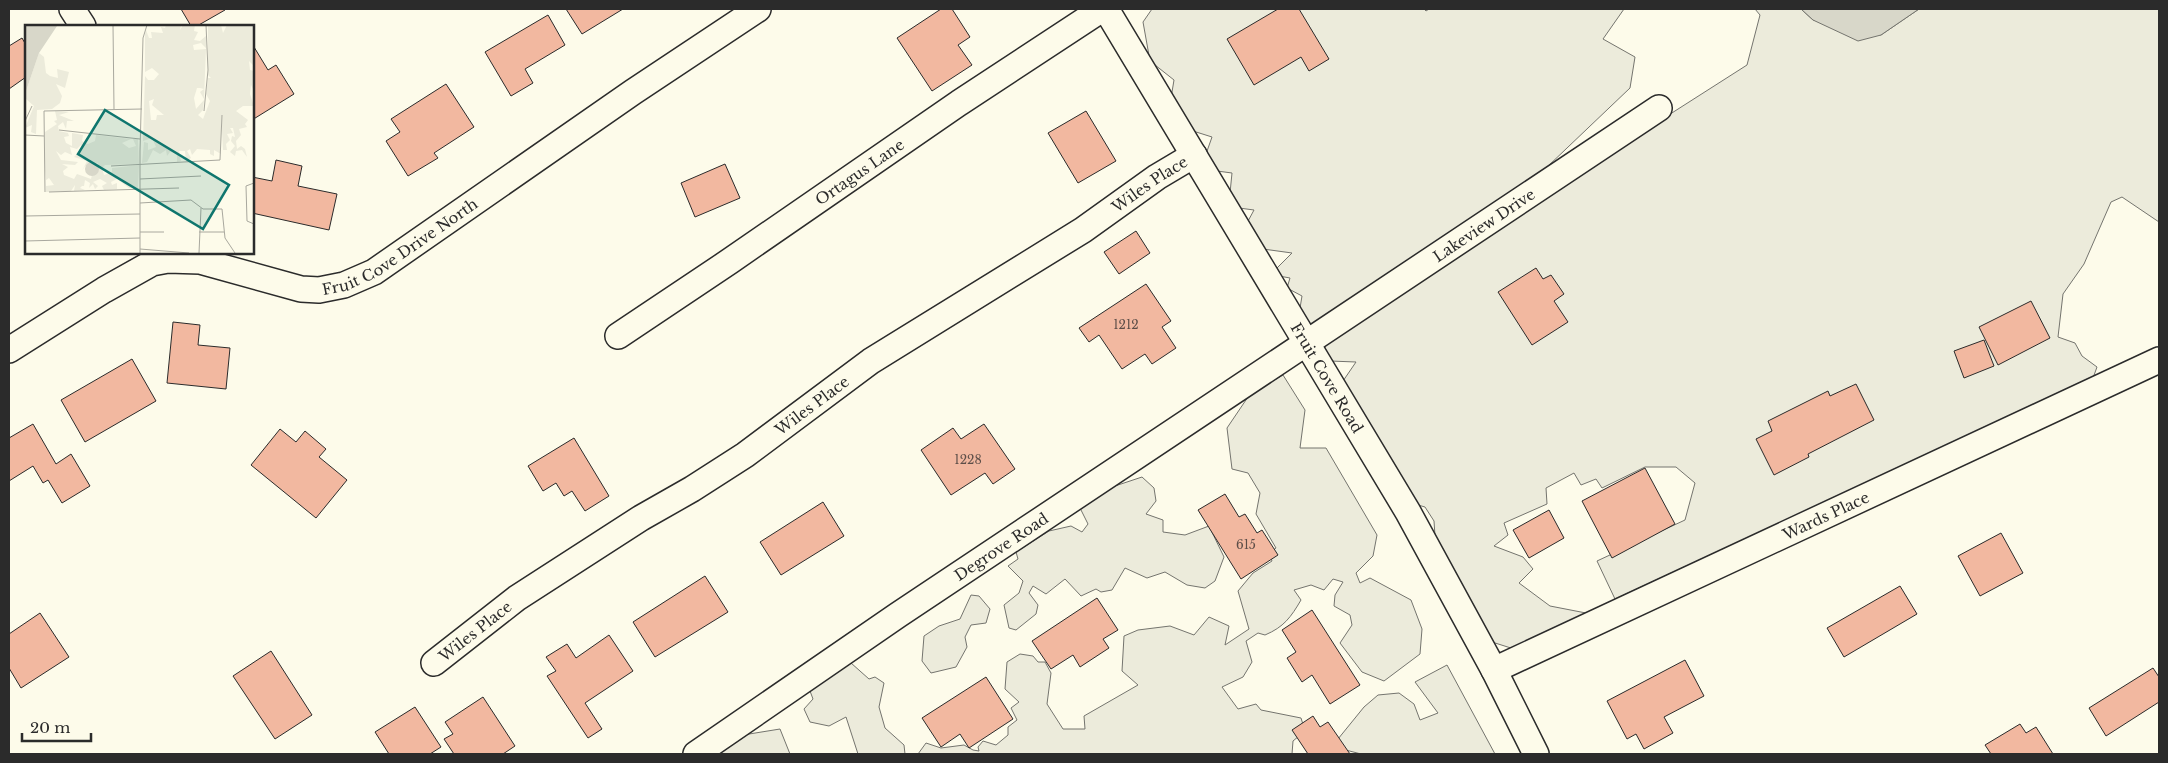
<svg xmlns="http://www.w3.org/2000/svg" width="2168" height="763" viewBox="0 0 2168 763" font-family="'Libre Baskerville',serif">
	<rect width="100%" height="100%" fill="#fdfbea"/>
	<g fill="#ecebdb" stroke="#74746e">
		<path d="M1152,9H1424L1426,11L1429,9H1624L1603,39L1635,57L1630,88L1525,188L1313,328L1300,308L1302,296L1287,288L1290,278L1279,276L1275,270L1292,253L1263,249L1247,223L1254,210L1239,208L1230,193L1232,173L1217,171L1206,154L1212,137L1193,131L1171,98L1174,80L1150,61L1143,22Z"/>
		<path d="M1755,9H1801L1813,20L1881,35L1919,9H2159V222L2122,197L2111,202L2084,264L2063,294L2058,337L2075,343L2082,356L2097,367L2093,378L1615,599L1597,561L1685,520L1695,483L1676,467H1645L1602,488L1596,479L1581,485L1574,473L1546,488L1547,504L1504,523L1508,535L1494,546L1523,557L1533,569L1519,583L1550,606L1586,613L1514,649L1492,642L1435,536L1434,521L1425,507L1418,505L1343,381L1356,362L1330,361L1321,337L1747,65L1760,15Z"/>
		<path d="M1283,375L1305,410L1300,448H1326L1377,535L1373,556L1356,573L1360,583L1370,578L1411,600L1422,629L1420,654L1384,681L1362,672L1340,643L1352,625L1350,615L1334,606L1335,595L1343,582L1333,579L1324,590L1311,585L1294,590L1301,600C1291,617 1284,627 1265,635L1258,633L1246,641L1252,662L1243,677L1222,687L1238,709L1256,704L1261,710L1301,718L1305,731L1293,741L1292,754H918L926,743L941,748L964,745L973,750L979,751L978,747L983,741L996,745L1008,735V727L1017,720L1011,708L1019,702L1005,689L1007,662L1020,654L1033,656L1038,662H1045L1051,673L1047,704L1063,729H1085L1084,716L1138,685L1122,671L1124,636L1138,630L1170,626L1194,635L1209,617L1229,626L1225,645L1249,629L1238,591L1253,573L1272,561L1269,553L1276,548L1256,514L1260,493L1248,473L1232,469L1227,428L1250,394Z"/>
		<path d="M1142,477L1154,488L1156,501L1146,514L1163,520V532L1185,535L1209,526L1224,557L1215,581L1205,588L1187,585L1165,572L1147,578L1125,568L1112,590L1101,592L1096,589L1081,596L1065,579L1046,594L1033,586L1029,593L1038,605L1036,614L1016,630L1009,628L1004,605L1019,593L1023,581L1008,566L1018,559L1016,552L1049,531L1071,526L1082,532L1088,524L1080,508L1112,487Z"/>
		<path d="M971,595L979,596L990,609L986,623L971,625L965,637L967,647L956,667L931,673L922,661L924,636L939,626L960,619Z"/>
		<path d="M851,663L869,679L875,677L884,683L879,707L885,728L904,745L905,754H858L846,717L829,726L810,722L804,709L813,699L810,691Z"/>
		<path d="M1447,665L1495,754H1361L1338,748V739L1364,707L1378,695L1399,693L1414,704L1420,720L1438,713L1415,682Z"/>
		<path d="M780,729L790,754H715L743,735Z"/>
	</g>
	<path fill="#d8d7c9" stroke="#74746e" d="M1801,9H1919L1881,35L1858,41L1813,20Z"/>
	<g fill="#f2b8a0" stroke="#2b2b2b">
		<path d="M181,9H225V10L197,26H191Z"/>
		<path d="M566,9H623L582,34Z"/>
		<path d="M941,9H952L970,37L958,45L972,65L932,91L897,38Z"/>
		<path d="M1278,9H1299L1329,59L1309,71L1301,57L1254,85L1227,39Z"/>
		<path d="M548,15L565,45L525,69L533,83L511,96L485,52Z"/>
		<path d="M22,38L26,45V77L9,89V46Z"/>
		<path d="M254,47L268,70L276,65L294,94L252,120V48Z"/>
		<path d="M446,84L474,127L434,153L438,158L408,176L386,141L400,132L391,119Z"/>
		<path d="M1086,111L1116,161L1078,183L1048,133Z"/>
		<path d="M276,160L302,166L298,186L337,194L329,230L252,213V177L272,181Z"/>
		<path d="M725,164L740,198L695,217L681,183Z"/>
		<path d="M1136,231L1150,253L1119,274L1104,252Z"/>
		<path d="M1536,268L1543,279L1551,275L1564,294L1554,301L1568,322L1532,345L1498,292Z"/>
		<path d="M1146,284L1171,321L1162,327L1176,348L1152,364L1145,354L1122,369L1099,335L1089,342L1079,328Z"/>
		<path d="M2031,301L2050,338L1998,365L1979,327Z"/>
		<path d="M173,322L200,325L198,345L230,348L226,389L167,383Z"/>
		<path d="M1984,340L1994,366L1964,378L1954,351Z"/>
		<path d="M132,359L156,401L85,442L61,400Z"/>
		<path d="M1856,384L1874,420L1808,454L1809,457L1774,475L1756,439L1772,431L1768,421L1828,391L1830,396Z"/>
		<path d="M33,424L56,464L71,454L90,486L62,503L48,480L43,483L33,466L9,481V438Z"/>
		<path d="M984,424L1015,469L993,484L985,473L951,495L921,450L953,428L961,439Z"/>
		<path d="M280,429L296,442L305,431L326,449L319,457L347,480L316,518L251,465Z"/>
		<path d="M574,438L609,496L585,511L572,491L564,496L556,483L543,491L528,466Z"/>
		<path d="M1645,468L1675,524L1612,558L1582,501Z"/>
		<path d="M1225,494L1239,517L1245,514L1257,533L1262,530L1278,555L1241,579L1198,510Z"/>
		<path d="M823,502L844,536L781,575L760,542Z"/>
		<path d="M1549,510L1564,538L1529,558L1513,530Z"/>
		<path d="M2001,533L2023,573L1980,596L1958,556Z"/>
		<path d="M705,576L728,612L655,657L633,622Z"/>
		<path d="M1900,586L1917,614L1844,657L1827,628Z"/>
		<path d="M1097,598L1118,630L1103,639L1109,648L1080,667L1073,655L1051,669L1032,641Z"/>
		<path d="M1312,610L1360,685L1330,704L1312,675L1302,682L1287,658L1296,652L1282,630Z"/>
		<path d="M40,613L69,657L21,688L9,668V634Z"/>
		<path d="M609,635L633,671L585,703L602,729L588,738L547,676L556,671L546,657L567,644L576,658Z"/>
		<path d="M271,651L312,715L275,739L233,676Z"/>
		<path d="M1685,660L1704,696L1664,717L1673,733L1644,749L1636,734L1627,739L1607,701Z"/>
		<path d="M2153,668L2159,677V702L2106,736L2089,708Z"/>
		<path d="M986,677L1013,719L969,748L960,734L941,747L922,718Z"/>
		<path d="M483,697L515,746L503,754H454L444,739L453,734L445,722Z"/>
		<path d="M415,707L441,747L430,754H389L375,732Z"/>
		<path d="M1313,716L1320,727L1328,722L1350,754H1308L1292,730Z"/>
		<path d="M2020,724L2026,733L2036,727L2053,754H1991L1985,745Z"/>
	</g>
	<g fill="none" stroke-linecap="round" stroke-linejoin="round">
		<defs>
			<g id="minor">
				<path d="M72,9L83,26"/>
				<path id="s1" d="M1106,9L1408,512L1494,670L1536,754"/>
				<path id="s2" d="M618,336L730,261L959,103L1102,9"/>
				<path id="s3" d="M9,350L104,290L152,263L168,260L200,261L301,289L319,290L344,285L374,272L633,92L758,9"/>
				<path id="s4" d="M434,663L517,598L641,518L692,489L745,455L871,361L1083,230L1157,177L1194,155"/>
				<path id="s5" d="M1494,670L2159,360"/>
				<path id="s6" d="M696,754L898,615L1659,108"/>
			</g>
		</defs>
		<use href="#minor" stroke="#2b2b2b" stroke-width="28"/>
		<use href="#minor" stroke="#fdfbea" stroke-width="25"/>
	</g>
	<g text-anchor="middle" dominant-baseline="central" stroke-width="4" stroke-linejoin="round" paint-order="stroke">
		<g font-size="12" fill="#5d4e48">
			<text x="1126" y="324">1212</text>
			<text x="968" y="459">1228</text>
			<text x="1246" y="544">615</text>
		</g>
		<g font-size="15" fill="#2b2b2b" stroke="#fdfbea">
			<text stroke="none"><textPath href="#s2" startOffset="292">Ortagus Lane</textPath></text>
			<text stroke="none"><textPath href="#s4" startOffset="862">Wiles Place</textPath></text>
			<text stroke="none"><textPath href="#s6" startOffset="949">Lakeview Drive</textPath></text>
			<text stroke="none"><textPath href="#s3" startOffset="431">Fruit Cove Drive North</textPath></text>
			<text stroke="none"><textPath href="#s1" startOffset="430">Fruit Cove Road</textPath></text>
			<text stroke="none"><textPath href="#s4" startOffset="458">Wiles Place</textPath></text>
			<text stroke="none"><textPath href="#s5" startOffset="366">Wards Place</textPath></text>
			<text stroke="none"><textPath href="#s6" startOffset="369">Degrove Road</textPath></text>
			<text stroke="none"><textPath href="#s4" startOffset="52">Wiles Place</textPath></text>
		</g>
	</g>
	<g transform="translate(25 25)">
		<rect width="229" height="229" fill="#fdfbea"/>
		<path d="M141,0H156L155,5L158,0H170L169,6L173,7L169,15L175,16L181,11V23L176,18L168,20L169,25L181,24L179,74L175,67L179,64L175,63H172L169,73L171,84L179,75L178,85L173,90L178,94L185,76L181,69L183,53H186L183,50V0H196L198,8L202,0H229V41L224,36L225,45L229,46V66L226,60L225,69L229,81H218L211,86L223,95L220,99L222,102L214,104L216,110L211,116L212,124L216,121L220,124L222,132L217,125L211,126L210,131L205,127L210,121L206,116L207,111L210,112L208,103H205L208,108L202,109L205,115L201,119L202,125H198L196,89V129L189,125V131L185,129V125L172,124L167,130L165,124L162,126L166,133L161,136L160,126H154L156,136L152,137V128L145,127L142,131L141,125L135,129L128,125L122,137L117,138L119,117L123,118V125L131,122L127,113L118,116L120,51L123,55H129L134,49L127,43L120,47V9L121,5L124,13H127L126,7L138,8L136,2L140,3ZM129,74L127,80L139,90H132L131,95H126L124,76ZM14,28L19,32L21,48L25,51L33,53L32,44L44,47L40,63L31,59L37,71L35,78L27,84L12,85L11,109L6,107L7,100L0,103L9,81L0,73V69ZM30,86L44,87L34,90L49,96H42L41,104L38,97L33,101L34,106L43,108L44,111L39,112L41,118L47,121V108L58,110L57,116L63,119L70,116L71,110L106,114L97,118L104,123L111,121L108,114H113L114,139L80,140L77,143L79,150L87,147V143L114,140L113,163H104L92,154L86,157L87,160L92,158V164L79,165L77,161L82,158L75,154L68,157L73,161L70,164L68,159L64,163L65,158L60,155L59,161H57L55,163L60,165L49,166L50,160L46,166L21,167V161L29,160L24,153L21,155L19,134L20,107L32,99L29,96L32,95ZM56,120V125L49,132L62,136L57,146L60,141L73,138L68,150L59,147L67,150L66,154L52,149L49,154L39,150L38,146L43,142L37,139L50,140L53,137L36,135L31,126L36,130L40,127L47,130L45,122L52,124Z" fill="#ecebdb" fill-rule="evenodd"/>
		<path d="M0,0L32,1L14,28L0,69ZM60 144a7 7 0 1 1 14 0a7 7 0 1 1-14 0Z" fill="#d8d7c9"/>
		<path fill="none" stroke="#a9a89e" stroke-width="1" d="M88,0L89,84M179,86L183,45L181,0M0,96L7,81M34,105L115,114M0,110L19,111M86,141L195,135L197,90M115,154L176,151M229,158L221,161L222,196L229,199M20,167L19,86L117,84M24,167L154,163M115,178L166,175L178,184H197L200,213L210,228M0,191L115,189M115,207H139M174,207H199M0,216L115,213M115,224L164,228M115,228V126L118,13L122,0M174,228L176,183"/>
		<path fill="#0f766e" fill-opacity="0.15" stroke="#0f766e" stroke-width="2.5" d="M80,85L204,160L178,204L53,129Z"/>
		<rect width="229" height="229" fill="none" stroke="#2b2b2b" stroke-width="2.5"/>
	</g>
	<rect width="2168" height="763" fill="none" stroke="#2b2b2b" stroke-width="20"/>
	<path d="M22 733v8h69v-8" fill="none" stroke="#2b2b2b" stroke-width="2.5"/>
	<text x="30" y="733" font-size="15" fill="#2b2b2b" stroke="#fdfbea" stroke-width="4" paint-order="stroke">20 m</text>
</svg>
